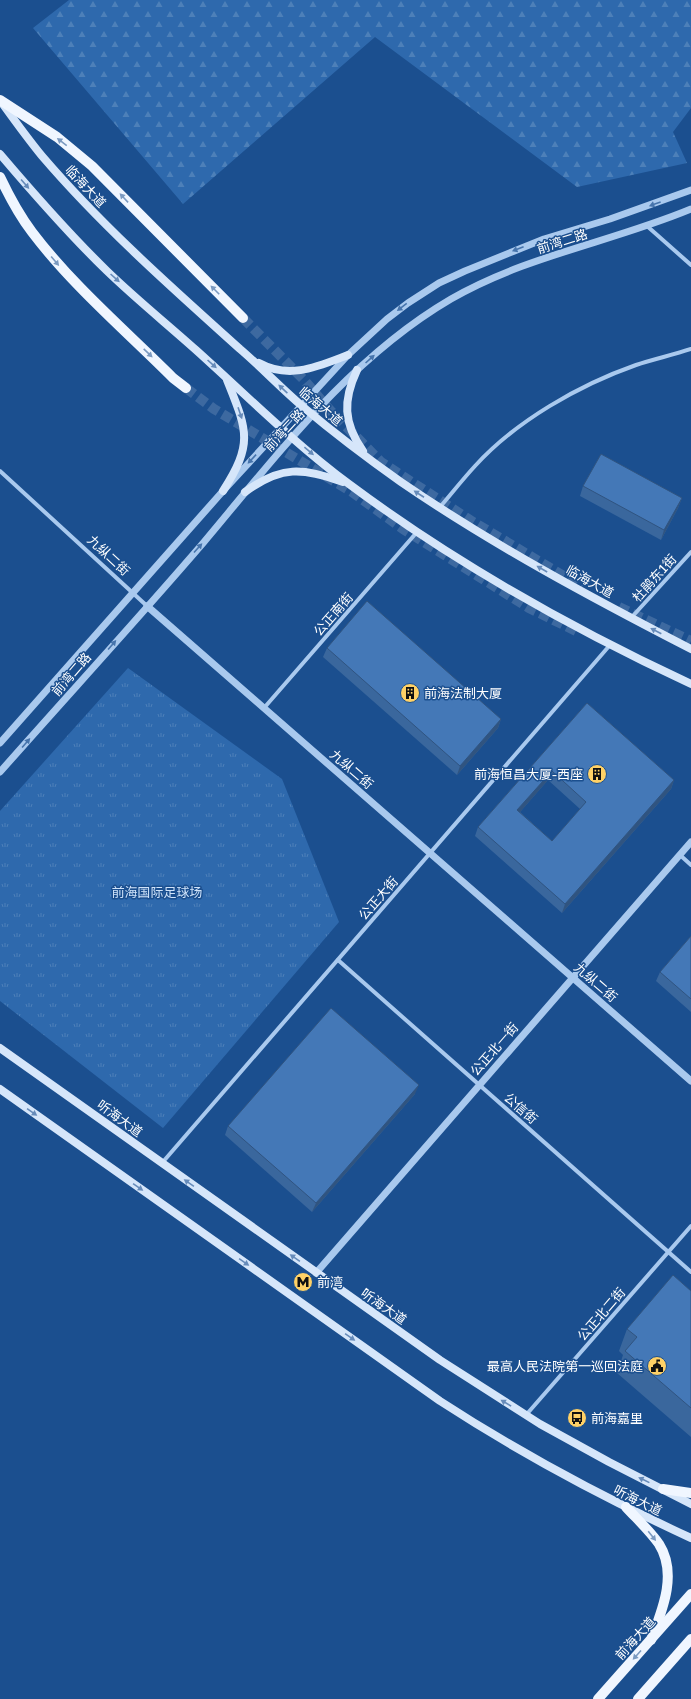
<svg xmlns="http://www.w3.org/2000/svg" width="691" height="1699" viewBox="0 0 691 1699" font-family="'Golos Text','Noto Sans SC',sans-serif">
	<defs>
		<pattern id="forest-firs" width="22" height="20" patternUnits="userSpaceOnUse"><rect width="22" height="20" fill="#2e69ad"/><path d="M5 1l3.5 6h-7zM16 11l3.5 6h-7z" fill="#4d80b9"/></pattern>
		<pattern id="park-tufts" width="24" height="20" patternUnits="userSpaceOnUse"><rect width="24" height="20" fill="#2e69ad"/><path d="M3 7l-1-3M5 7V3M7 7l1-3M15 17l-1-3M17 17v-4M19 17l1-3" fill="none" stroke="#4d80b9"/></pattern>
	</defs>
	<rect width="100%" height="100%" fill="#1b4f8f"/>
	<path fill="url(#forest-firs)" d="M69,0H691V108L673,132L687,163L577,187L375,37L183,204L33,28Z"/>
	<path fill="url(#park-tufts)" d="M128,668L282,779L339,922L163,1128L0,1001V811Z"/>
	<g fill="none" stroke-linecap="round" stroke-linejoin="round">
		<g stroke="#3d69a0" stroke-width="10" stroke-dasharray="10 5" stroke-linecap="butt">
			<path d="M243,318L304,380L329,409L381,462L470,520L582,587"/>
			<path d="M186,388L214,409L352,492L403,529L529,608L576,631"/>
			<path d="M619,607L691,641"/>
		</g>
		<g stroke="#a9c9ee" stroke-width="4">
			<path d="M647,226L691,265"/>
			<path d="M0,471L147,606"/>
			<path d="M440,507C452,493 463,479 475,466C516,421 579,385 636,365C654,359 673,355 691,349"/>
			<path d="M631,618L691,552"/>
			<path d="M264,708L417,532"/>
			<path d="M680,855L691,865"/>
			<path d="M338,960L691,1272"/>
			<path d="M162,1163L610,645"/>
			<path d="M526,1415L691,1226"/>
		</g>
		<g stroke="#a9c9ee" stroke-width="7">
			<path d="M147,606L691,1081"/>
			<path d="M0,743L223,491L348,355L387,319L408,303L439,283L465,271L544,239L610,219L691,190"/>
			<path d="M0,772C68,695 137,620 204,542C278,454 350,358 451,299C525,256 612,242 691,209"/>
			<path d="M316,1273L691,842"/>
		</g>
		<g stroke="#d6e6fa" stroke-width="8">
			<path d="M2,103C15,121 28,139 42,156C102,226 171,287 240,349C261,367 281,388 302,406C334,433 367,458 401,482C493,545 592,598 691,649"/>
			<path d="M0,154C34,194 69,234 107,271C136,299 167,324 196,350C246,395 295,444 349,484C455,563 571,628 691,684"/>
			<path d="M259,363C290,380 319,366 348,355"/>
			<path d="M357,370C343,400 343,423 363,451"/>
			<path d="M223,491C254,443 247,430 227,380"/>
			<path d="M245,492C282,465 302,468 343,482"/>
			<path d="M0,1048L440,1360L540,1424L609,1462L691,1504"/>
			<path d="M0,1089L440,1401C520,1453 604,1498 691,1538"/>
		</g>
		<g stroke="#f0f6ff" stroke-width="10">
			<path d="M0,100L57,137L92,166L243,318"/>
			<path d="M0,177C9,196 19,215 32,232C72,285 126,331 173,378L186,388"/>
			<path d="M663,1489L691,1493"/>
			<path d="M626,1507C637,1519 650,1531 659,1544C678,1574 662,1611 651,1640"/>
			<path d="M598,1699L691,1594"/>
			<path d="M638,1699L691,1639"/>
		</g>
	</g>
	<g fill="#3a679d" fill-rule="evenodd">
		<path d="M583,486L682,498L678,508L661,540L580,496Z"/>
		<path d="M327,648L501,719L498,728L457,775L323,657Z"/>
		<path d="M587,703L674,780L671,789L562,913L475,836L478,827ZM548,780L580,809L552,841L520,812Z"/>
		<path d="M691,936V1012L656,981L660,972Z"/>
		<path d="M415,1094L312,1212L225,1135L228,1126Z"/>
		<path d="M691,1291V1437L617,1373L623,1355L619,1351L627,1329Z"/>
	</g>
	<g fill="#305480">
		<path d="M682,498L678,508L661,540L664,530Z"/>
		<path d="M501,719L498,728L457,775L460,766Z"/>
		<path d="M552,771L548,780L514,819L517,810Z"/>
		<path d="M674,780L671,789L562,913L565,904Z"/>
		<path d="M419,1085L415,1094L312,1212L316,1203Z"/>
	</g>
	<g fill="#4478b7" stroke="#305480" fill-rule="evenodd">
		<path d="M601,454L682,498L664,530L583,486Z"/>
		<path d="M367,601L501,719L460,766L327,648Z"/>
		<path d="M587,703L674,780L565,904L478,827ZM552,771L586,802L552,841L517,810Z"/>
		<path d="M691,936V999L660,972Z"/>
		<path d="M331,1008L419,1085L316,1203L228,1126Z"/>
		<path d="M673,1275L691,1291V1408L625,1351L637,1337L627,1329Z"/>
	</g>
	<defs><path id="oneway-solid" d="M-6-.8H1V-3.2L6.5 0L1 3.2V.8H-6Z"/></defs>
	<g fill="#7b9ac1">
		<use href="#oneway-solid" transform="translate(62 142) rotate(-142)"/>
		<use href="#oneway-solid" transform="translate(124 198) rotate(-133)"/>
		<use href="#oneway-solid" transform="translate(55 261) rotate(50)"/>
		<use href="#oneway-solid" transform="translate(215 290) rotate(-135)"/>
		<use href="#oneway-solid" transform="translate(148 353) rotate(44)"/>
		<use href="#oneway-solid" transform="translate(652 1536) rotate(51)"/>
		<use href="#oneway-solid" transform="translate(637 1655) rotate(132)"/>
	</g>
	<g fill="#668bba">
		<use href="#oneway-solid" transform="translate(25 184) rotate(49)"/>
		<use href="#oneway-solid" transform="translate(115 278) rotate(42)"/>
		<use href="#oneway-solid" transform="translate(212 364) rotate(42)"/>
		<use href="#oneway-solid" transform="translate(283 389) rotate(-137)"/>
		<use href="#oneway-solid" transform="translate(240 413) rotate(71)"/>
		<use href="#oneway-solid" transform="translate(309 451) rotate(40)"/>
		<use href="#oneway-solid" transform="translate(419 494) rotate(-147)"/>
		<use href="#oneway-solid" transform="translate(542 569) rotate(-150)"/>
		<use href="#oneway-solid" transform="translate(656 631) rotate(-153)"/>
		<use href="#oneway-solid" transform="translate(32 1112) rotate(35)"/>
		<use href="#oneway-solid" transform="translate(189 1183) rotate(-145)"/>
		<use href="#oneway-solid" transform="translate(138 1187) rotate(35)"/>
		<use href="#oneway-solid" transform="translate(295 1258) rotate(-145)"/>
		<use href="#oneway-solid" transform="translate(244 1262) rotate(35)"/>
		<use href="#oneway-solid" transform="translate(350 1337) rotate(35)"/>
		<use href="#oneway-solid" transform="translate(506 1403) rotate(-149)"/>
		<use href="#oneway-solid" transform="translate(644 1480) rotate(-154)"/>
	</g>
	<g fill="#4674ac">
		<use href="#oneway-solid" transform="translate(655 204) rotate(160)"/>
		<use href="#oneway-solid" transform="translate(518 249) rotate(159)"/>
		<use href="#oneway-solid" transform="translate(402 307) rotate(142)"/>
		<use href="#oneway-solid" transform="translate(370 359) rotate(-42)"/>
		<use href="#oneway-solid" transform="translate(252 459) rotate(133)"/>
		<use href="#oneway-solid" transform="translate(198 548) rotate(-48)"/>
		<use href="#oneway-solid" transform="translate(112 645) rotate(-49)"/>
		<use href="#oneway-solid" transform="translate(26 743) rotate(-49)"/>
	</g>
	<defs>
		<symbol id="building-disc" viewBox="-11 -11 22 22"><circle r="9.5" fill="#ffd166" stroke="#1b4f8f"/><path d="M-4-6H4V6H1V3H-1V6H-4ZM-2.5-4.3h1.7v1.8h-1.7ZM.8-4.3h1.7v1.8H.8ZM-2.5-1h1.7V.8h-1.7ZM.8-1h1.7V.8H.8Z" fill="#111"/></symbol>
		<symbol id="metro-disc" viewBox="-11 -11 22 22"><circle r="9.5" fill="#ffd166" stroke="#1b4f8f"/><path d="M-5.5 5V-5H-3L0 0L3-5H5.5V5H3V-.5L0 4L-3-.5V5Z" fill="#111"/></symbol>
		<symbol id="civic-disc" viewBox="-11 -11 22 22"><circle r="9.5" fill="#ffd166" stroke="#1b4f8f"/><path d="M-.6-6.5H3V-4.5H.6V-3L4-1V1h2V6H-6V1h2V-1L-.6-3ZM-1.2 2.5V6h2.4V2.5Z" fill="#111"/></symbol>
		<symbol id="bus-disc" viewBox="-11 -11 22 22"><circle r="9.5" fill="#ffd166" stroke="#1b4f8f"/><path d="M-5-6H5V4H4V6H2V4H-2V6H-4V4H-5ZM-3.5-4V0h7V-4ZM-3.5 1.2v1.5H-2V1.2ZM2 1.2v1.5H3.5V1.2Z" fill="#111"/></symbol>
	</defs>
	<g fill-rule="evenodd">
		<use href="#building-disc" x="399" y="682" width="22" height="22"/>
		<use href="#building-disc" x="586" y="763" width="22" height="22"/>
		<use href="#metro-disc" x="292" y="1271" width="22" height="22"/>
		<use href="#civic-disc" x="646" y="1355" width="22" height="22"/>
		<use href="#bus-disc" x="566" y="1407" width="22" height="22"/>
	</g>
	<g text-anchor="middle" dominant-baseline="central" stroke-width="3" stroke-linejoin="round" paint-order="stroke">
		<g font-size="13" fill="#fff" stroke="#1b4f8f">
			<text transform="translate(86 186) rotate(47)">临海大道</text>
			<text transform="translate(562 241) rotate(-18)">前湾二路</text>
			<text transform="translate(321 406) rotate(40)">临海大道</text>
			<text transform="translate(284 430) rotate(-47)">前湾二路</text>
			<text transform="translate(109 555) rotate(43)">九纵二街</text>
			<text transform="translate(654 578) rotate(-48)">杜鹃东1街</text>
			<text transform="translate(590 581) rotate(29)">临海大道</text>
			<text transform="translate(333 614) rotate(-49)">公正南街</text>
			<text transform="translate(71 674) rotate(-49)">前湾二路</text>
			<text transform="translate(352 769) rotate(41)">九纵二街</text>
			<text transform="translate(378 898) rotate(-49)">公正大街</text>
			<text transform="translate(596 982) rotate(41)">九纵二街</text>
			<text transform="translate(494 1049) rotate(-49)">公正北一街</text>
			<text transform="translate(521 1108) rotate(41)">公信街</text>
			<text transform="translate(120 1118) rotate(36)">听海大道</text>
			<text transform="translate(384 1306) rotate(35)">听海大道</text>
			<text transform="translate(601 1314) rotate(-49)">公正北二街</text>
			<text transform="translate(638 1500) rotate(26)">听海大道</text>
			<text transform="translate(635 1638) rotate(-48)">前海大道</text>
		</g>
		<g font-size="13" fill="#fff" stroke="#1b4f8f" text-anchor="start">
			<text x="424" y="693">前海法制大厦</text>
			<text x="583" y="774" text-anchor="end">前海恒昌大厦-西座</text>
			<text x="317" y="1282">前湾</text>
			<text x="643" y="1366" text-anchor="end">最高人民法院第一巡回法庭</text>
			<text x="591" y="1418">前海嘉里</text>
		</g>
		<g font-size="13" fill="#cfe3fa" stroke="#1b4f8f">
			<text x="157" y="892">前海国际足球场</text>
		</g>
	</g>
</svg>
